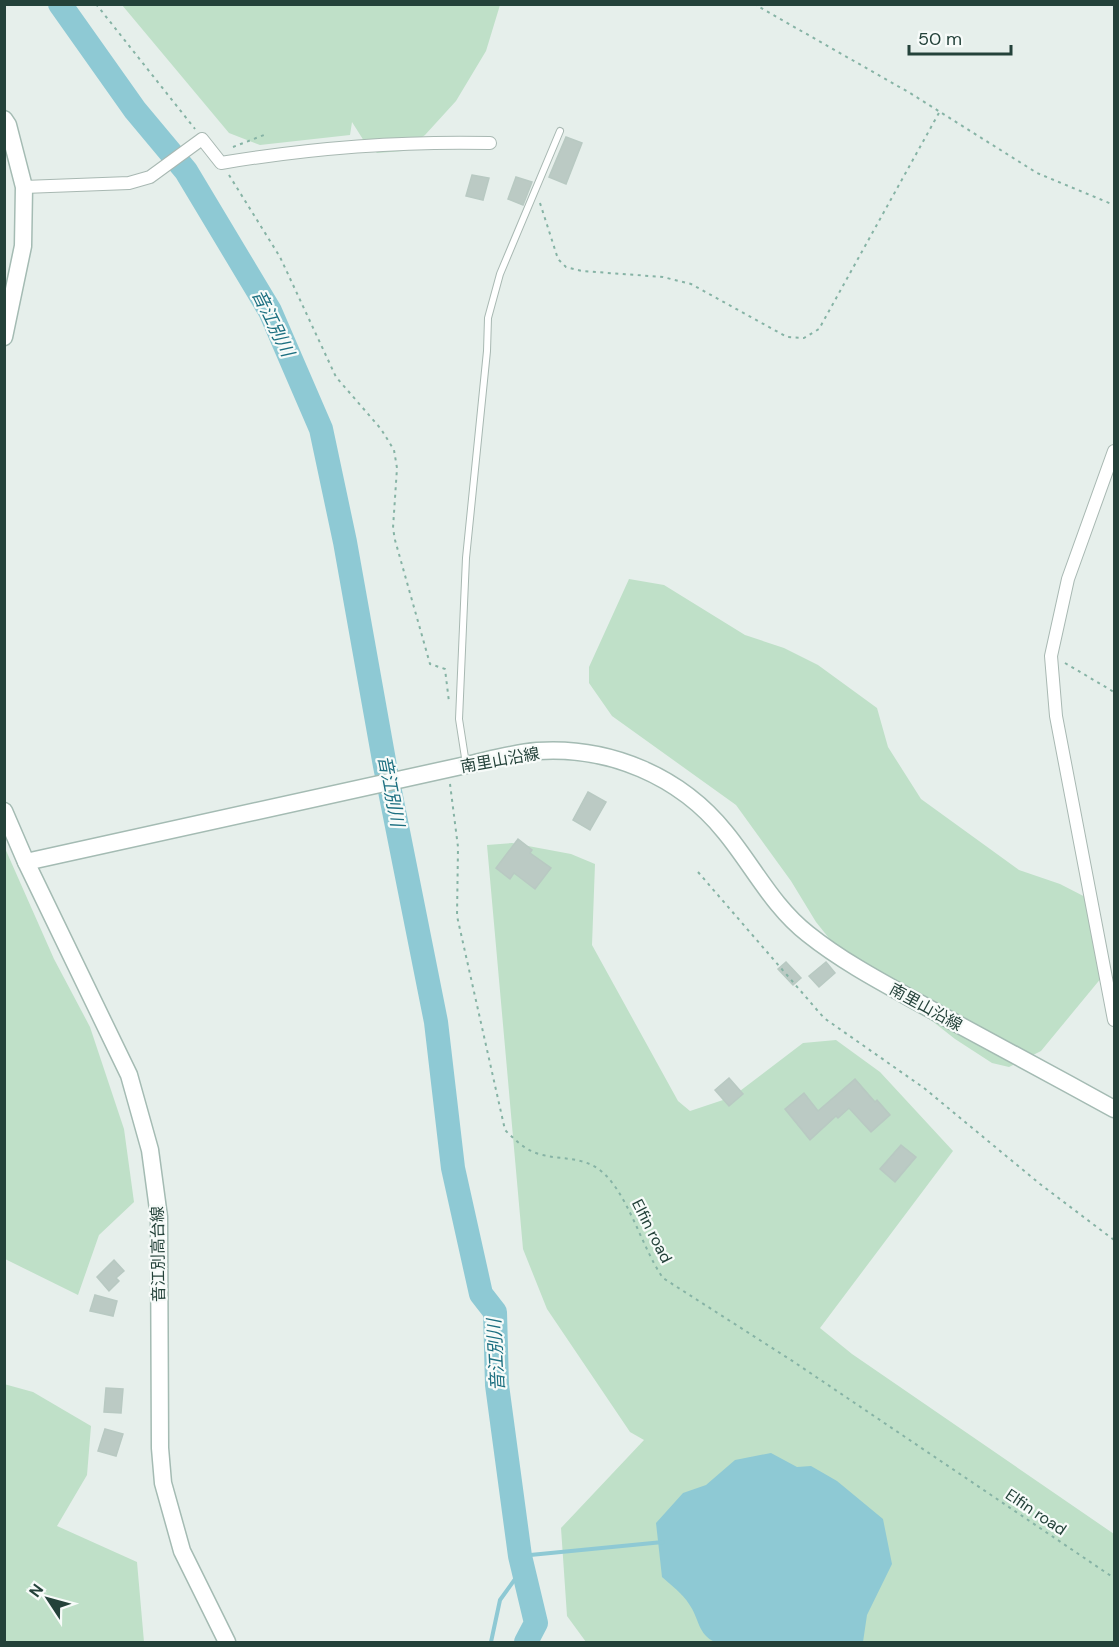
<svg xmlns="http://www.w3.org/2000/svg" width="1119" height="1647" viewBox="0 0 1119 1647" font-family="'DM Sans','Noto Sans JP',sans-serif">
	<rect width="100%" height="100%" fill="#e6efeb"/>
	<g fill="#bfe0c8">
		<path d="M122,5H500L486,51L456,101L425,135L403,151L377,153L364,141L352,122L350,135L260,145L229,133Z"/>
		<path d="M629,579L664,585L745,635L784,648L818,665L877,708L888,747L921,799L1019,870L1060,884L1097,903L1102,977L1041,1051L1009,1067L992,1063L955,1039L832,942L816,922L791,881L736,805L612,716L589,683V667Z"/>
		<path d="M512,843L571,854L595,864L592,945L678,1101L690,1111L732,1097L803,1043L836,1040L880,1072L953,1151L820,1328L852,1354L1114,1534V1642H586L567,1616L561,1528L644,1440L630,1432L547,1309L523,1249L487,845Z"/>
		<path d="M4,846L54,959L90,1027L124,1129L134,1202L99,1235L78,1295L5,1259Z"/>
		<path d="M4,1384L33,1392L91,1426L87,1475L57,1526L137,1562L144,1642H5Z"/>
	</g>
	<path fill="#8ec9d4" d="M771,1453L797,1467L811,1466L837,1481L883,1519L892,1564L867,1615L863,1642H715C698,1635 699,1618 689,1604C683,1594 671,1585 662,1577L656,1523L683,1493L706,1485L735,1460Z"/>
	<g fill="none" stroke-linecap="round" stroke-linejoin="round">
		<g stroke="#8ec9d4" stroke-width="4">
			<path d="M520,1556L663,1542"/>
			<path d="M491,1642L500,1600L523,1568"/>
		</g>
		<path stroke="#8ec9d4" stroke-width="24" d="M60,4L135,110L186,171L270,311L321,429L345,542L385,766L436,1022L453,1168L481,1294L495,1312L497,1385L520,1556L536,1623L526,1642"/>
	</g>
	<g fill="#bbcac4" stroke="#b8c9c2" stroke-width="1.5">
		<path d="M566,137L582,143L566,184L549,177Z"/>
		<path d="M472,175L489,178L483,200L466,196Z"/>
		<path d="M516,177L532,182L523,205L508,199Z"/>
		<path d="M588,792L606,802L590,830L573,820Z"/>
		<path d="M518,839L532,850L530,853L551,868L535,889L514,873L510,879L496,868Z"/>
		<path d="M786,962L801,978L793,985L778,969Z"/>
		<path d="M826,962L835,973L819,987L809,976Z"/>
		<path d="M729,1078L743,1094L729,1106L715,1090Z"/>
		<path d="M855,1079L875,1102L877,1100L890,1115L871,1132L849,1108L838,1118L836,1116L810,1140L785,1109L804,1093L818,1111Z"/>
		<path d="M901,1145L916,1157L895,1182L880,1169Z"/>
		<path d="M114,1260L124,1271L116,1278L119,1281L109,1291L97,1277Z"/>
		<path d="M95,1295L117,1301L113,1316L90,1311Z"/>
		<path d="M106,1388L123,1389L121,1413L104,1412Z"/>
		<path d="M105,1429L123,1434L116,1456L98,1451Z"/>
	</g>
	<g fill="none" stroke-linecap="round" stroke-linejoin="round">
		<defs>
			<path id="lane" d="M466,764L459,719L466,558L487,351L488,318L500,274L560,131"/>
			<g id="street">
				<path d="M24,187L129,183L150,177L202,139L221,163C310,148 400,141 490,143"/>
				<path d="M1114,451L1068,579L1051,656L1056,716L1114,1020"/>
			</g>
			<g id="secondary">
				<path d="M4,119L8,125L24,187L23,246L4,337"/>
				<path d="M4,811L26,862L129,1075L150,1150L159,1217L160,1448L163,1483L182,1551L227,1642"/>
				<path d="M26,862L466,765C489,760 514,753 537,751C609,746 680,776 725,832C753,866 773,907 808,934C848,966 895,989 939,1014C998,1046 1056,1077 1114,1109"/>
			</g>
		</defs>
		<use href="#lane" stroke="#a8b8b2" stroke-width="8"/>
		<use href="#street" stroke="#a8b8b2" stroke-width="14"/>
		<use href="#secondary" stroke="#a4bbb3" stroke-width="19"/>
		<g stroke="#86b3a5" stroke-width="2" stroke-dasharray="3 4.5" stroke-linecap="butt">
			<path d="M96,4L195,129"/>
			<path d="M754,4L910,93L1037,173L1114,205"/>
			<path d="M233,147L264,135"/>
			<path d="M229,175L280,257L336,377L381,429L394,450L397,468L393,528L395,540L430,664L445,669L449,702"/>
			<path d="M540,203L558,259L566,267L582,271L663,277L691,284L787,337L804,338L819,329L940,111"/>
			<path d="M1065,663L1114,692"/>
			<path d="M450,784L458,847L457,916L505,1130C515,1140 525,1150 539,1154C559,1160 578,1156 597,1168C627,1188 641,1247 663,1278L794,1362L1114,1578"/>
			<path d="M698,872L824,1018L924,1088L1040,1184L1114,1240"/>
		</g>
		<use href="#lane" stroke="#fff" stroke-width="6"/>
		<use href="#street" stroke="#fff" stroke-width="12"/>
		<use href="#secondary" stroke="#fff" stroke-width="16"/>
	</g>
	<g text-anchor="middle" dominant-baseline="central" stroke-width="4.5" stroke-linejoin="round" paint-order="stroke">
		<g font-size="16" fill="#24423a" stroke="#f7fbf9">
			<text transform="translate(500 760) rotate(-10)">南里山沿線</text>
			<text transform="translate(926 1007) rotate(29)">南里山沿線</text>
			<text transform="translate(652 1231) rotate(63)">Elfin road</text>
			<text transform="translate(158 1254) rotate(-91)">音江別高台線</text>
			<text transform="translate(1036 1512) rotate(34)">Elfin road</text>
		</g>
		<g font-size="18" font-style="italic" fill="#1c6f80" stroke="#f7fbf9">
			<text transform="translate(273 323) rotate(64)">音江別川</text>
			<text transform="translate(391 791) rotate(79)">音江別川</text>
			<text transform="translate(496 1355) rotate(-93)">音江別川</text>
		</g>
	</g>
	<rect width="1119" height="1647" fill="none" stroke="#24423a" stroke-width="12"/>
	<g transform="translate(48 1599) rotate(306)" stroke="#f7fbf9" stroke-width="4.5" paint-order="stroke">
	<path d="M0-4.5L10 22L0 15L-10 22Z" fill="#24423a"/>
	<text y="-9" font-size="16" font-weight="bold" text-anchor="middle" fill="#24423a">N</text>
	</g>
	<path d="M909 45v9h102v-9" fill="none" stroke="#24423a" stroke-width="3"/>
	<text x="918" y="45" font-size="18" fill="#24423a" stroke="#f7fbf9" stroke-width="4.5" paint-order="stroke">50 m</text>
</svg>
